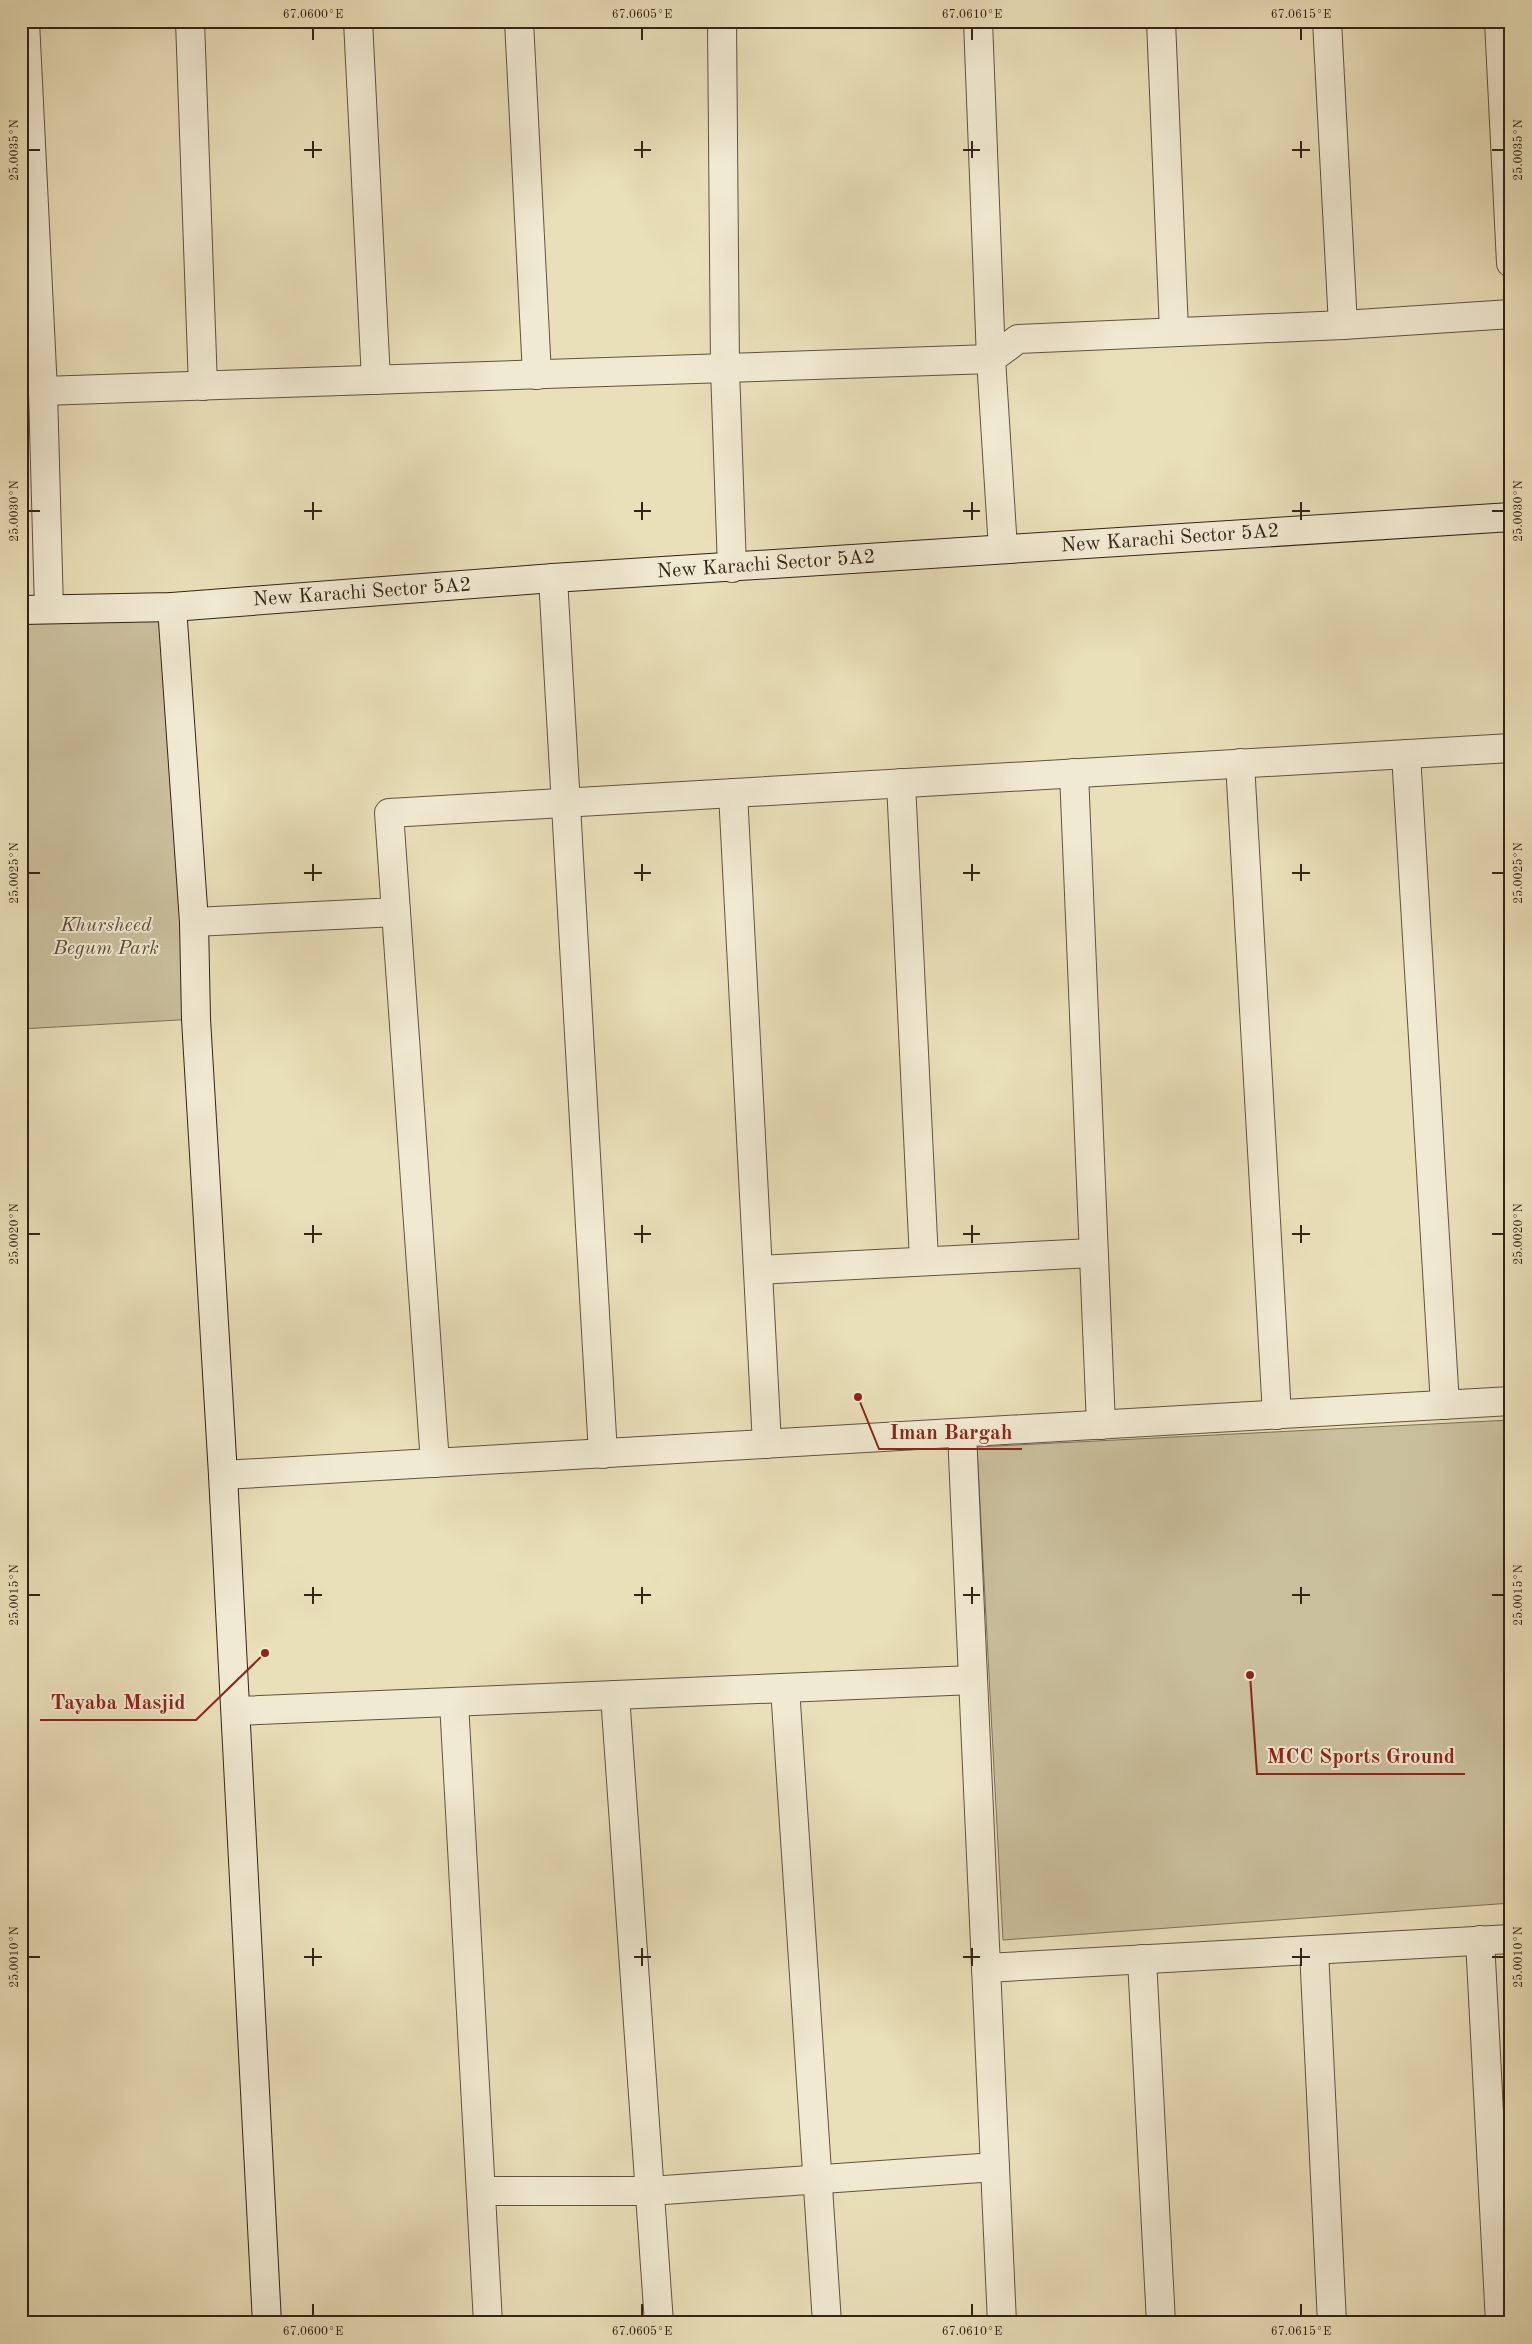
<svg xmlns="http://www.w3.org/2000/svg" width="1532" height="2344" viewBox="0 0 1532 2344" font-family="'Old Standard TT',serif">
	<rect width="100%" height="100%" fill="#e9dfb9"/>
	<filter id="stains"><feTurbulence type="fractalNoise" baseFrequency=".004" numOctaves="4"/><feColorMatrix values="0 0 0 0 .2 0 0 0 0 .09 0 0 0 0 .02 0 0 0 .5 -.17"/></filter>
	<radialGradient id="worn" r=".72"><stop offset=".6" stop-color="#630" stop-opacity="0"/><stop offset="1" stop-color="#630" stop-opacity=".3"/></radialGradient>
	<g fill="#cabf9d" stroke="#7e7259">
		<path d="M172,607L196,1019L21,1029V616Z"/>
		<path d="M1511,1420V1903L1003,1940L977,1447Z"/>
	</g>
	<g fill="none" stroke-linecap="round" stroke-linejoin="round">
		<defs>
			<g id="street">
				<path d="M25,21L43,391L49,609"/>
				<path d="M190,21L203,386"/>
				<path d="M358,21L376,380"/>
				<path d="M519,21L537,375"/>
				<path d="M722,21L725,369L732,568"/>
				<path d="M978,21L991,359L1003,549"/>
				<path d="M1161,21L1174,331"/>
				<path d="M1327,21L1343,325"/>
				<path d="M1499,21L1511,263"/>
				<path d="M43,391L991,359L1018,339L1343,325L1511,314"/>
				<path d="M553,578L603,1454"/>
				<path d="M1406,754L1445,1405"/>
				<path d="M1240,763L1277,1415"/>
				<path d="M1074,773L1101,1425"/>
				<path d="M901,783L924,1260"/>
				<path d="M733,793L767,1444"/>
				<path d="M396,912L435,1463"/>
				<path d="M194,922L396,912L389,813L1511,748"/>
				<path d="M758,1270L1092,1253"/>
				<path d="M962,1433L1002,2323"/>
				<path d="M223,1475L1511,1401"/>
				<path d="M785,1688L827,2323"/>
				<path d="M615,1695L659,2323"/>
				<path d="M454,1702L488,2323"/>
				<path d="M236,1711L973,1680"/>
				<path d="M1480,1940L1500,2323"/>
				<path d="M1314,1950L1332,2323"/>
				<path d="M1142,1959L1161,2323"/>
				<path d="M986,1968L1511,1939"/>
				<path d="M481,2191H650L995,2167"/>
			</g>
			<g id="secondary">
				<path d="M172,607L194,922L196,1019L223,1475L267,2323"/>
				<path d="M21,610L172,607L553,578L1511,517"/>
			</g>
		</defs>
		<use href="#street" stroke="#60533e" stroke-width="30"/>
		<use href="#secondary" stroke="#322415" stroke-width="30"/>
		<use href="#street" stroke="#f1ead2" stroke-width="28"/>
		<use href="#secondary" stroke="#f1ead2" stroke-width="28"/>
	</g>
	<path fill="none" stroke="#322415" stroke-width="2" d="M313,28V40M642,28V40M972,28V40M1301,28V40M313,141V158M642,141V158M972,141V158M1301,141V158M28,150H40M304,150H322M634,150H651M963,150H980M1292,150H1310M1492,150H1504M313,502V520M642,502V520M972,502V520M1301,502V520M28,511H40M304,511H322M634,511H651M963,511H980M1292,511H1310M1492,511H1504M313,864V881M642,864V881M972,864V881M1301,864V881M28,873H40M304,873H322M634,873H651M963,873H980M1292,873H1310M1492,873H1504M313,1225V1243M642,1225V1243M972,1225V1243M1301,1225V1243M28,1234H40M304,1234H322M634,1234H651M963,1234H980M1292,1234H1310M1492,1234H1504M313,1587V1604M642,1587V1604M972,1587V1604M1301,1587V1604M28,1595H40M304,1595H322M634,1595H651M963,1595H980M1292,1595H1310M1492,1595H1504M313,1948V1966M642,1948V1966M972,1948V1966M1301,1948V1966M28,1957H40M304,1957H322M634,1957H651M963,1957H980M1292,1957H1310M1492,1957H1504M313,2304V2316M642,2304V2316M972,2304V2316M1301,2304V2316"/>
	<g text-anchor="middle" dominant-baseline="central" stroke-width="4" stroke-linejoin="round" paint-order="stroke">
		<g font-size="20" fill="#322415" stroke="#f1ead2">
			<text transform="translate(1170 539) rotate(-4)">New Karachi Sector 5A2</text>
			<text transform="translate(766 565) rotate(-4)">New Karachi Sector 5A2</text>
			<text transform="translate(362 593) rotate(-4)">New Karachi Sector 5A2</text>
		</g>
		<g font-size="20" font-style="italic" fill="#584b37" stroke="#f1ead2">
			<text x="106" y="926">Khursheed<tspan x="106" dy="23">Begum Park</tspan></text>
		</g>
	</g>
	<path fill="none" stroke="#8f2418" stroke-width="2" d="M858 1397L879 1449H1022M265 1653L196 1720H40M1250 1675L1257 1774H1465"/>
	<g fill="#8f2418" stroke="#f1ead2" stroke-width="2">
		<circle cx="858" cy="1397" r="5"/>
		<circle cx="265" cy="1653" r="5"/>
		<circle cx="1250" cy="1675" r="5"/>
	</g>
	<g font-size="21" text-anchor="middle" font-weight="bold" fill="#8f2418" stroke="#f1ead2" stroke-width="4" stroke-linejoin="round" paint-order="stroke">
		<text x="951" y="1439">Iman Bargah</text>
		<text x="118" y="1709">Tayaba Masjid</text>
		<text x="1361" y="1763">MCC Sports Ground</text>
	</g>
	<rect width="1532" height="2344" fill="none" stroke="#e9dfb9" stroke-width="55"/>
	<rect x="28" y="28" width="1476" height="2288" fill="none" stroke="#322415" stroke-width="2"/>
	<g font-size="12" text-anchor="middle" fill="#322415">
		<text x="313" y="18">67.0600°E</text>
		<text x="642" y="18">67.0605°E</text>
		<text x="972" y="18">67.0610°E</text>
		<text x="1301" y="18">67.0615°E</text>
		<text transform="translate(14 150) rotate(-90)" y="4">25.0035°N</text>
		<text transform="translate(1518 150) rotate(-90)" y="4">25.0035°N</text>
		<text transform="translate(14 511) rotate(-90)" y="4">25.0030°N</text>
		<text transform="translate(1518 511) rotate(-90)" y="4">25.0030°N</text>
		<text transform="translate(14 873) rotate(-90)" y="4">25.0025°N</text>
		<text transform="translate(1518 873) rotate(-90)" y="4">25.0025°N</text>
		<text transform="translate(14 1234) rotate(-90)" y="4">25.0020°N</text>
		<text transform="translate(1518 1234) rotate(-90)" y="4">25.0020°N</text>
		<text transform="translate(14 1595) rotate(-90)" y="4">25.0015°N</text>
		<text transform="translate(1518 1595) rotate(-90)" y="4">25.0015°N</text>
		<text transform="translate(14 1957) rotate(-90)" y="4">25.0010°N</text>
		<text transform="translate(1518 1957) rotate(-90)" y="4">25.0010°N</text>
		<text x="313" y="2335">67.0600°E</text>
		<text x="642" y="2335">67.0605°E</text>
		<text x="972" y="2335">67.0610°E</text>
		<text x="1301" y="2335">67.0615°E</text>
	</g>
	<rect width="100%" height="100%" filter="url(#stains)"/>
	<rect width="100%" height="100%" fill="url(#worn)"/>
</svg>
